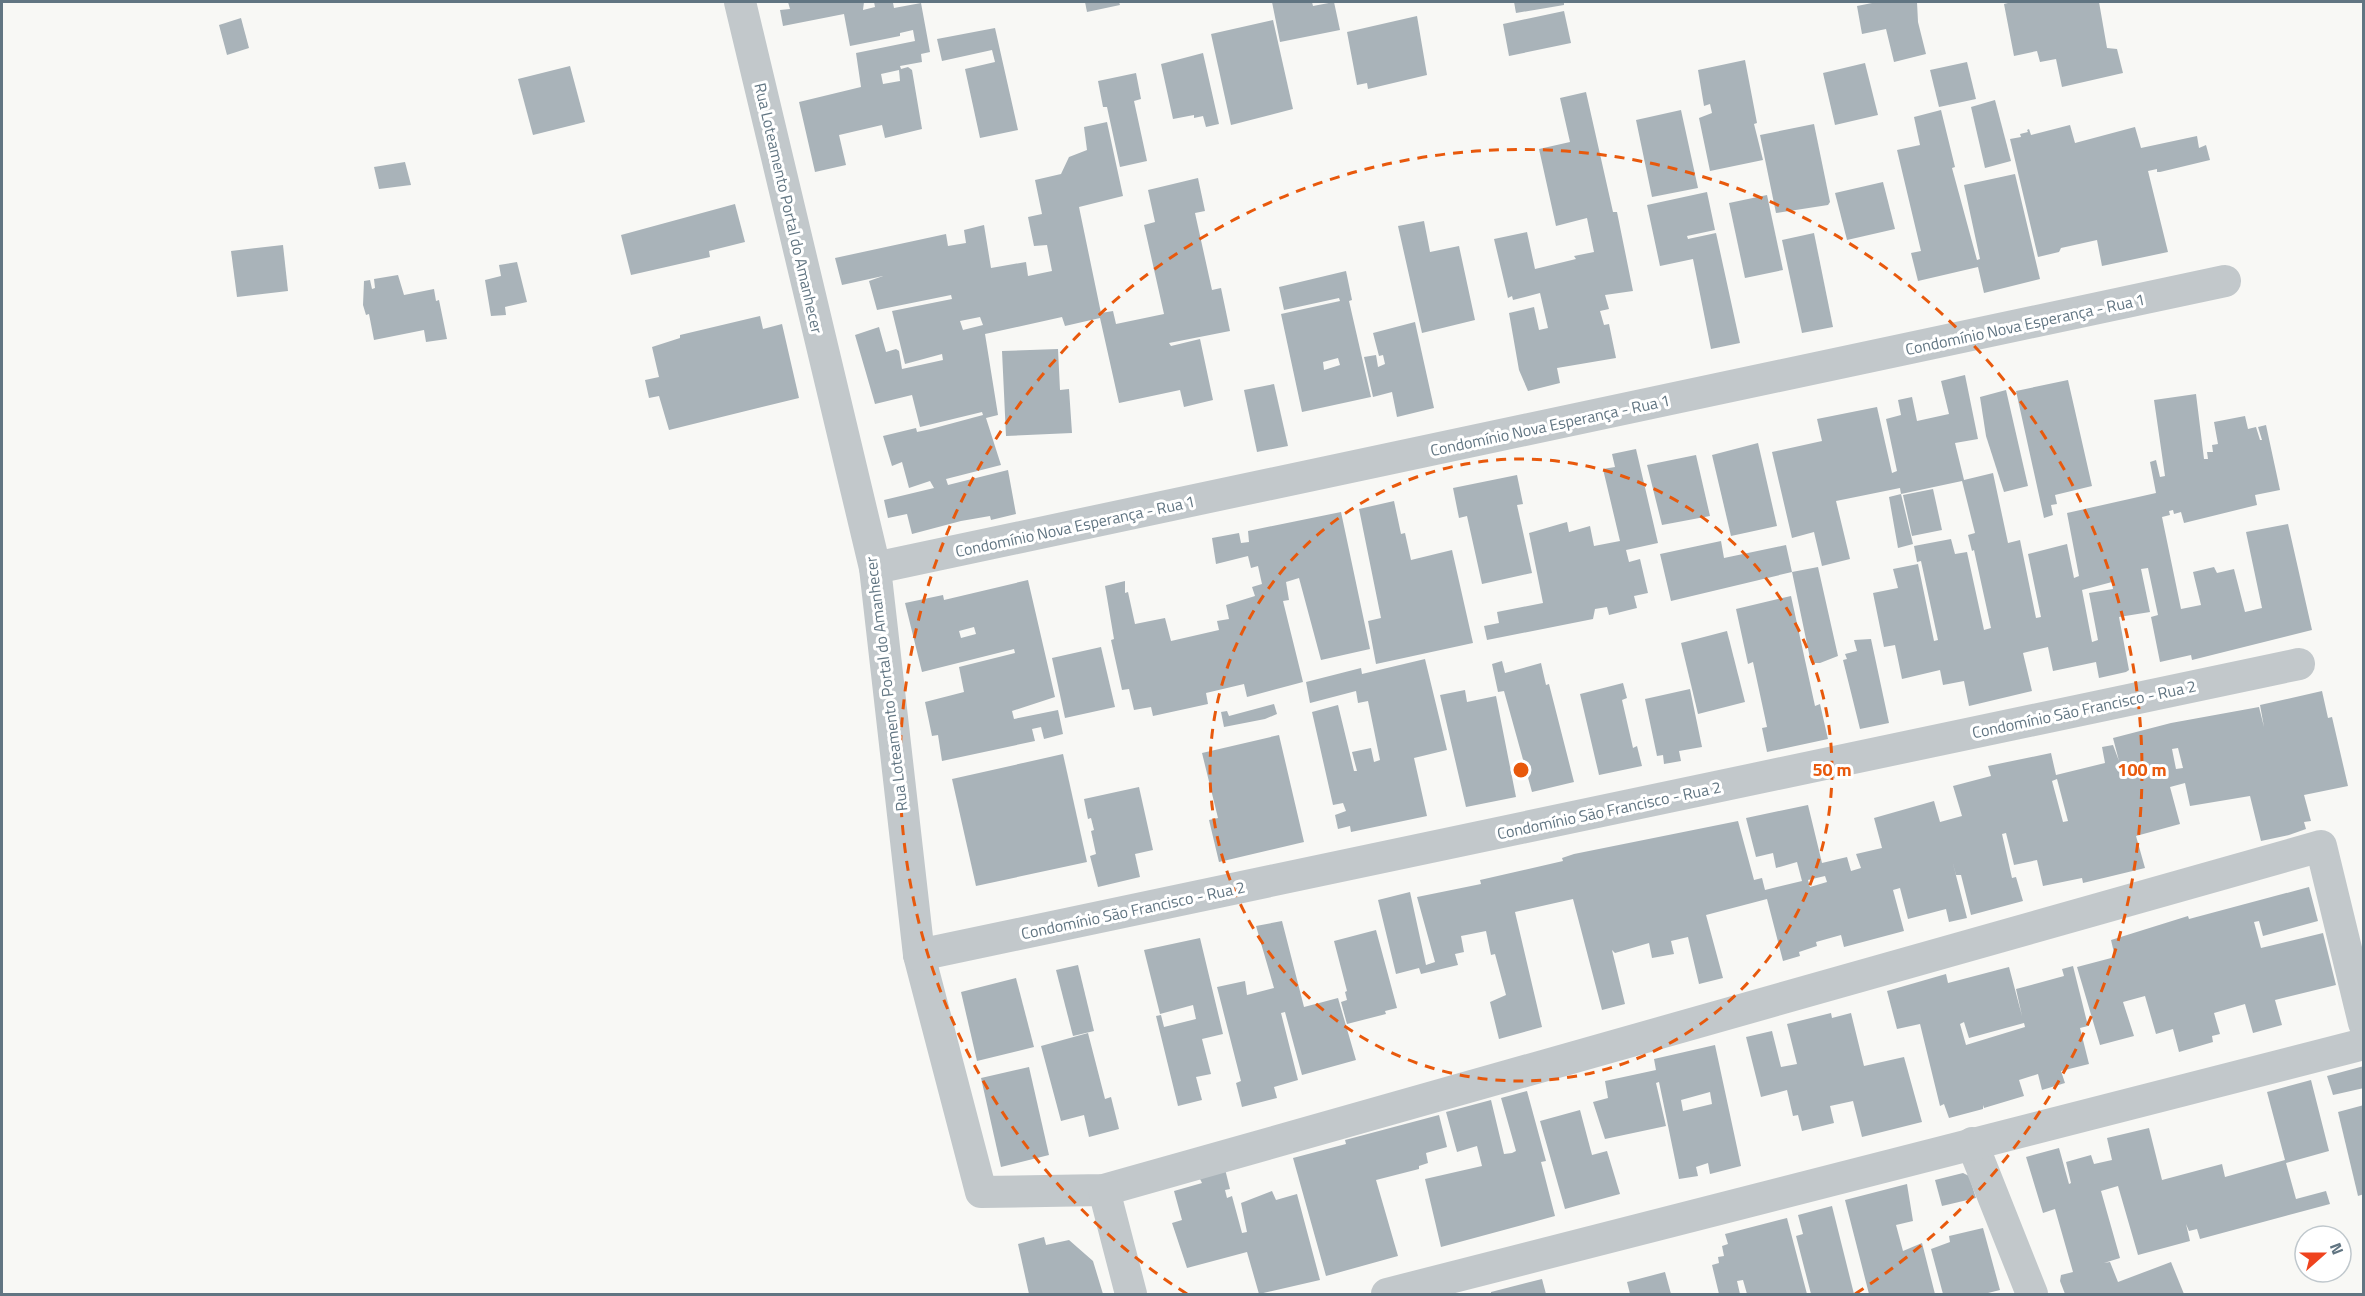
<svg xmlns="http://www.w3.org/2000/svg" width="2365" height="1296" viewBox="0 0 2365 1296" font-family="'Titillium Web',sans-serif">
	<rect width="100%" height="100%" fill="#f8f8f5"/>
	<g fill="#a9b3b9" fill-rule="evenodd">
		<path d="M788,2H864L863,10L875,7L874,2H897L893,3L894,8L921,3L930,52L921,54L922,62L900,66L901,69L908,67L912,70L922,129L885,138L882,125L839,135L846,165L815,172L799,102L861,87L856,53L915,41L913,30L900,33V36L850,46L844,14L783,26L780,10L790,9ZM899,70L900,81L883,84L881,74Z"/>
		<path d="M1085,2H1119L1120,5L1087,12Z"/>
		<path d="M1272,2H1312L1313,6L1334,2L1340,30L1280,42Z"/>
		<path d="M1514,2H1564V5L1516,13Z"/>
		<path d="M1877,2H1917L1918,22L1926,54L1894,62L1886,29L1862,34L1857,6Z"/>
		<path d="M2012,2H2099L2107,48L2117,49L2123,73L2062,87L2056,59L2040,62L2037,51L2014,56L2004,4Z"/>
		<path d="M1564,11L1571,43L1509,56L1503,24Z"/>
		<path d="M1417,16L1427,75L1368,89L1367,83L1357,85L1347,32Z"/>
		<path d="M241,18L249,48L227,55L219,25Z"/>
		<path d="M1273,20L1293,109L1231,125L1211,34Z"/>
		<path d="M995,28L1018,130L980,138L965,69L995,62L992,50L942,61L937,39Z"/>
		<path d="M1203,53L1219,124L1206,127L1203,116L1194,118V115L1173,119L1161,64Z"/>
		<path d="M1745,60L1757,123L1754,124L1763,160L1710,171L1699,118L1712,113L1710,104L1704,106L1698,70Z"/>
		<path d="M1967,62L1976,99L1939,107L1930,70Z"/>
		<path d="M1865,63L1878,115L1835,125L1823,73Z"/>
		<path d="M570,66L585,122L533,135L518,79Z"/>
		<path d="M1136,73L1141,99L1134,101L1147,161L1120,167L1107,107H1103L1098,81Z"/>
		<path d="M1586,92L1613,212H1617L1633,291L1605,295L1609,309L1600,311L1604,325L1609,324L1616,358L1557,368L1560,383L1528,391L1519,370L1509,313L1534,307L1539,330L1548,328L1540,293L1513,300L1512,296L1508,298L1494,239L1527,232L1535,269L1576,259L1574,256L1594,252L1587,218L1556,226L1539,149L1570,142L1560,98Z"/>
		<path d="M1995,100L2011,161L1985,168L1971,107Z"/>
		<path d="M1681,110L1698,188L1652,197L1636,120Z"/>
		<path d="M1941,110L1955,167L1952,168L1977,260L1980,259L1964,185L2015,174L2040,279L1984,293L1978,267L1918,281L1911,253L1921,251L1897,150L1920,145L1914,117Z"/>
		<path d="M1107,122L1123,196L1079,207L1101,313L1113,311L1116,324L1164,314L1144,225L1155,222L1148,190L1198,178L1205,211L1195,213L1212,290L1221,288L1230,331L1169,343L1171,346L1200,339L1213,400L1184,407L1180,390L1119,403L1100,318L1065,326L1062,317L985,334L998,415L986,418L1001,465L946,479L948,485L1008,470L1016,514L991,520L990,516L961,521L912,534L907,514L888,518L884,500L934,488L930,481L909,488L902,462L892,466L883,436L916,428L917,432L931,429L983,415L982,412L920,427L912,395L875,404L855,335L879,327L886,352L896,349L899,351L902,369L943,360L942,354L905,364L892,311L952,299L951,295L877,310L869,281L883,276L842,285L835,258L946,234L948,246L966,243L964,230L984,225L991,268L1026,262L1028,276L1052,271L1047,245L1034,246L1028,217L1042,214L1035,180L1061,174L1069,157L1087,150L1084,127ZM980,317L983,325L963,330L960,321Z"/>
		<path d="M1814,124L1830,202L1828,205L1776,213L1760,135Z"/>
		<path d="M2070,125L2075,143L2135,127L2141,148L2197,136L2199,148L2206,145L2210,160L2160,172H2157V169L2148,171L2168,252L2102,266L2097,240L2061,248L2059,252L2038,257L2010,139L2021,137L2020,134L2028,132L2027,130L2029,129L2031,135Z"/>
		<path d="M405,162L411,185L379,189L374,167Z"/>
		<path d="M1883,182L1895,229L1847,240L1835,193Z"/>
		<path d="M1707,192L1715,230L1687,236L1688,239L1716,233L1740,343L1711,349L1693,259L1660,266L1647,205Z"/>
		<path d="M1767,195L1783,270L1745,278L1729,203Z"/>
		<path d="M735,204L745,242L709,251L710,257L631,275L621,235Z"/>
		<path d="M1424,221L1430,252L1459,246L1475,320L1422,333L1398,226Z"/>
		<path d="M1814,233L1833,327L1802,333L1782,240Z"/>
		<path d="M283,245L288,291L237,297L231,251Z"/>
		<path d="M517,262L527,302L505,307L506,315L491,316L485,280L501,276L499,265Z"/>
		<path d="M1346,271L1352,300L1349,301L1371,397L1302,412L1281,314L1340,301L1339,298L1284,310L1279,287ZM1338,358L1340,365L1324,370L1323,362Z"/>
		<path d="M398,275L404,295L434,289L436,301L439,300L447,339L426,342L424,330L374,340L369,314L366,315L363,305L364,281L370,280L372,289L375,288L374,279Z"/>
		<path d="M760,316L763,329L782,324L799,398L669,430L659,396L649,398L645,380L659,377L652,347L680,338V335Z"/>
		<path d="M1415,322L1434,408L1397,417L1392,392L1373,397L1364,357L1376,355L1378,367L1385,364L1383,355L1379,356L1373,333Z"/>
		<path d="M1058,349L1060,390L1069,389L1072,433L1006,436L1002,351Z"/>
		<path d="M1965,375L1978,439L1955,443L1964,480L1993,473L2008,543L2020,540L2036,618L2041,617L2028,554L2067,544L2074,578L2079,576L2067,513L2156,493L2150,462L2156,460L2160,477L2165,476L2154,400L2196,394L2204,459H2208L2207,452H2213L2212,445L2218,444L2214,422L2245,416L2248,429L2256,427L2260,440H2262L2258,427L2266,425L2280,490L2255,495L2257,505L2184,523L2181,512L2174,514L2173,510L2169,511L2170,515L2162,517L2181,609L2201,605L2193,572L2214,567L2217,573L2234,569L2245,612L2262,608L2246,532L2288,524L2312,630L2192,660L2191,655L2160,662L2151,617L2158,615L2148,568L2141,569L2150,612L2119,617L2129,670L2126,672L2099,678L2096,662L2053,671L2048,647L2023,653L2032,691L1969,706L1964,681L1943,685L1940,670L1902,679L1895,645L1884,647L1873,593L1898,588L1893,569L1918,564L1934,641L1938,640L1921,561L1917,562L1914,546L1951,539L1955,554L1967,552L1984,630L1991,628L1974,550L1972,551L1968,535L1975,533L1962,481L1901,494L1913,544L1898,548L1889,497L1901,494L1900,488L1836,501L1850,559L1822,566L1814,532L1792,538L1772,452L1822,441L1817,419L1877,407L1892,473L1897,471L1886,419L1901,415L1898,400L1912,397L1917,421L1949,414L1941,381ZM2112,582L2113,589L2089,593L2098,640L2092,642L2082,590Z"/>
		<path d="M2068,380L2092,486L2055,495L2057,504L2051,505L2053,515L2044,518L2016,391Z"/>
		<path d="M1274,384L1288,446L1257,452L1244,390Z"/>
		<path d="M2006,390L2028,486L2004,492L1986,436L1980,397Z"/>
		<path d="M1758,443L1777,526L1731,536L1712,455Z"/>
		<path d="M1636,449L1658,543L1626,550L1629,562L1640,559L1648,593L1634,596L1637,608L1609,615L1607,607L1595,609L1593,619L1487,640L1484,626L1499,623L1497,612L1543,603L1529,533L1567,522L1569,532L1590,526L1594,546L1620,541L1603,469L1615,467L1612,454Z"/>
		<path d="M1696,455L1710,516L1662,525L1647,465Z"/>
		<path d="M1517,475L1523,504L1517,505L1532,573L1482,584L1467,516L1459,518L1453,488Z"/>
		<path d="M1933,489L1942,530L1912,536L1903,495Z"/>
		<path d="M1394,501L1401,534L1405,533L1411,560L1452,550L1473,643L1376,664L1368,621L1381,618L1359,509Z"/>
		<path d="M1341,512L1370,649L1321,660L1299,578L1286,582L1289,600L1283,601L1303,682L1247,697L1244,684L1206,693L1208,704L1153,716L1151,707L1134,710L1129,689L1122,690L1111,640L1114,639L1105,586L1125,581V593L1128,592L1135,624L1165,618L1171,641L1219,630L1217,621L1229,619L1226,605L1255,596L1252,587L1262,584L1258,566L1251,568L1248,556L1216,564L1212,538L1239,533L1241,543L1249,542L1248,531Z"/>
		<path d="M1721,541L1724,558L1786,545L1792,572L1818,567L1838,656L1820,663H1811L1792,572L1671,601L1660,554Z"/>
		<path d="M1028,580L1055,697L1012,711L1014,719L1058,710L1063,734L1044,739L1041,727L1032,729L1035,741L942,761L938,735L932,736L925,702L964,692L959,667L1015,653L1014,649L922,672L905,603L943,595L944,600ZM974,627L976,634L961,638L959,631Z"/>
		<path d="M1791,596L1815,706L1820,704L1828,739L1767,752L1762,728L1767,727L1753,662L1748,664L1736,609Z"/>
		<path d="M1727,631L1745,702L1698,714L1681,643Z"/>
		<path d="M1871,639L1889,723L1860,729L1843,660L1847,659L1845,654L1857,651L1854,640Z"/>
		<path d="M1101,647L1115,707L1065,718L1052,658Z"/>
		<path d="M1425,659L1447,750L1414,758L1427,816L1351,832L1350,826L1338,829L1335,815L1346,811L1343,803L1333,805L1312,712L1338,705L1354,771H1357L1352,752L1371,748L1374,762L1380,760L1368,701L1358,703L1356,691L1310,703L1306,682L1361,668L1362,674Z"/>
		<path d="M1502,661L1505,673L1541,663L1546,685L1549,684L1574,782L1532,792L1504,691L1498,692L1492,664Z"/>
		<path d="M1623,683L1627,698L1622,700L1633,748L1637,746L1642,766L1599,775L1580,694Z"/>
		<path d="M1690,689L1702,747L1679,751L1681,761L1664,764L1663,755L1657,756L1645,699Z"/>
		<path d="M1465,690L1467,702L1496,696L1516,797L1466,807L1440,695Z"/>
		<path d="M2322,691L2328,718L2332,717L2348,786L2304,795L2311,821L2304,822L2306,829L2289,835L2261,841L2250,796L2190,806L2185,783L2170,787L2180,824L2136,836L2145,868L2083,883L2082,878L2043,886L2037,860L2014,865L2006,833L2002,834L2012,878L2016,877L2023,901L1971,915L1961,875H1956L1952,860L1967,918L1949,922L1946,909L1908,919L1900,888L1893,890L1904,931L1844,947L1841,935L1816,942L1817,946L1799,952L1800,956L1783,961L1767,899L1706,915L1723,978L1699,984L1688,937L1671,941L1674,954L1652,958L1649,943L1615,953L1612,950L1625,1004L1602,1010L1573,899L1515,912L1542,1027L1499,1039L1490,1002L1506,995L1495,954L1491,955L1486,931L1461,936L1464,952L1455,954L1458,965L1421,974L1419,968L1396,974L1378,900L1410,892L1426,965L1435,962L1417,897L1481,884L1480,880L1563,861L1562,858L1574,854L1738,821L1754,880L1762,878L1765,890L1802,881L1797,862L1776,868L1773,853L1756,857L1746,818L1808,805L1822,863L1847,857L1851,871L1861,868L1856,854L1882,848L1874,818L1934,801L1940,822L1962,816L1953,786L1991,776L1988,766L2051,753L2056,775L2105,763L2102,747L2113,745L2119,761L2113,738L2171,723L2259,707L2264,727L2260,705ZM2178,748L2183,768L2176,769L2172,749ZM2057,779L2068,821L2063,822L2052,781ZM1825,876L1827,882L1810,887L1808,880Z"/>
		<path d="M1274,704L1277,714L1265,719L1224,727L1221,712L1227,711L1229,716Z"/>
		<path d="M1279,735L1304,842L1219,862L1209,820L1218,818L1202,753Z"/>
		<path d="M1063,754L1087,862L976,886L952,779Z"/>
		<path d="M1139,787L1153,850L1135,854L1140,877L1098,887L1090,856L1096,854L1091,831L1094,830L1091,818L1088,819L1084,799Z"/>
		<path d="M2309,887L2318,921L2263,936L2259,921L2254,922L2261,948L2323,933L2336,985L2275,1000L2282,1025L2253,1033L2245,1004L2214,1013L2220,1034L2212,1036L2213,1042L2179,1052L2173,1029L2156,1034L2145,996L2123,1002L2134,1036L2100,1045L2077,967L2115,957L2111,940L2188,916L2189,919Z"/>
		<path d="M1282,921L1304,1007L1338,998L1356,1060L1302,1075L1285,1012L1281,1013L1298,1080L1274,1087L1277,1098L1242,1107L1236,1083L1241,1081L1217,987L1245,981L1247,995L1274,988L1256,926Z"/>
		<path d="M1376,930L1397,1008L1385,1011L1386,1014L1347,1024L1341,1002L1347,1000L1345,992L1347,991L1334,941Z"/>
		<path d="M1200,938L1223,1034L1202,1039L1211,1074L1196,1077L1202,1100L1178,1106L1156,1016L1161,1015L1164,1027L1196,1019L1193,1005L1160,1014L1144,950Z"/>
		<path d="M1078,965L1094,1031L1073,1036L1056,970Z"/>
		<path d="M2073,966L2088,1026L2080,1028L2089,1064L2061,1071L2065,1083L2042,1090L2038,1074L2019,1080L2024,1096L1984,1108L1983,1105V1109L1949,1118L1944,1104L1940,1106L1920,1024L1897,1029L1887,991L1946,974L1948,983L2009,967L2022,1016L2016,989L2064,976L2062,969ZM1964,1022L1969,1038L2024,1023L2025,1027L1966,1045L1960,1024Z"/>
		<path d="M1016,978L1034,1047L977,1061L961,992Z"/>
		<path d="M1831,1013L1832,1018L1851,1013L1864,1066L1904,1057L1922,1122L1862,1137L1853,1101L1830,1106L1834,1123L1802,1131L1798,1115L1793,1116L1787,1090L1761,1097L1746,1037L1772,1031L1781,1067L1797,1064L1787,1024Z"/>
		<path d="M1088,1033L1105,1099L1111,1097L1119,1129L1089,1137L1084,1115L1061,1121L1041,1046Z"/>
		<path d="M1715,1045L1741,1166L1710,1174L1708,1163L1696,1167L1698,1176L1679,1179L1659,1082L1656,1083L1666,1126L1605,1139L1593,1102L1608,1098L1605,1081L1656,1070L1654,1059ZM1710,1092L1712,1104L1683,1111L1681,1100Z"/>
		<path d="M2364,1066V1088L2333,1095L2327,1076Z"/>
		<path d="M1029,1067L1049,1155L1001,1167L981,1078Z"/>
		<path d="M2311,1080L2329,1151L2286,1163L2296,1199L2326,1191L2330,1204L2200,1239L2197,1229L2189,1231L2186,1224L2190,1241L2138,1255L2118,1186L2101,1191L2120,1258L2104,1263L2110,1262L2118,1282L2171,1262L2184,1294H2065L2060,1281L2061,1275L2073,1272L2055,1209L2043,1213L2026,1157L2059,1148L2069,1184L2071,1183L2066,1162L2091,1155L2094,1164L2112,1160L2107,1138L2149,1128L2162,1180L2222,1164L2225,1177L2285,1160L2267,1092Z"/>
		<path d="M1527,1091L1546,1161L1541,1162L1555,1216L1441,1247L1425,1179L1482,1166L1477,1146L1457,1152L1446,1112L1491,1100L1504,1154L1512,1153L1516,1151L1501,1098Z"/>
		<path d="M2364,1105V1194L2358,1196L2338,1112Z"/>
		<path d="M1580,1110L1592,1155L1607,1151L1620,1194L1565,1209L1540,1121Z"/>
		<path d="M1439,1115L1447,1147L1426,1153L1428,1163L1419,1166V1169L1376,1180L1398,1256L1326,1276L1293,1158L1346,1144L1345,1140Z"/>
		<path d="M1225,1169L1230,1189L1225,1190L1227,1198L1232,1196L1242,1233L1247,1232L1241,1203L1272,1191L1276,1200L1297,1194L1320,1280L1259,1294L1247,1252L1187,1268L1172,1223L1182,1220L1174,1191L1202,1183L1200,1179Z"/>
		<path d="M1963,1173L1969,1176L1976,1198L1942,1206L1935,1180Z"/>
		<path d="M1907,1184L1913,1221L1896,1225L1903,1251L1922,1243L1935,1294H1869L1845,1200Z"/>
		<path d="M1832,1206L1854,1294H1811L1796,1236L1803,1234L1798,1215Z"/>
		<path d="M1787,1218L1807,1294H1747L1743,1280L1737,1281L1740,1294H1719L1712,1265L1719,1263L1718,1257L1724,1256L1722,1246L1728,1244L1725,1234Z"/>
		<path d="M1983,1228L2000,1290L1984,1294H1943L1931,1249L1950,1242L1949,1236Z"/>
		<path d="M1044,1237L1046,1245L1069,1240L1093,1261L1103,1294H1029L1018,1244Z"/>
		<path d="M1665,1272L1671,1294H1630L1627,1282Z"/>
		<path d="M1542,1279L1546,1294H1491V1292Z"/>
	</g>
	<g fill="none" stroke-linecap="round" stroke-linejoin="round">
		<g stroke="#c2c8cb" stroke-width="32">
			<path d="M740,2L875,568L919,955L981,1192L1104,1190L2321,846L2364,1023"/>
			<path d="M875,568L2225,281"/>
			<path d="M919,955L2299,664"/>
			<path d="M1972,1143L2032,1294"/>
			<path d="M1104,1190L1131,1294"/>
			<path d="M1387,1294L2364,1044"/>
		</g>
	</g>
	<g fill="none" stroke="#e8590c" stroke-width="3" stroke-dasharray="10 8">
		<circle cx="1521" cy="770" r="311"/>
		<path d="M1187 1294A621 621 0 1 1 1855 1294"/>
	</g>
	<g text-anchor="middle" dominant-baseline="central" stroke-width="6" stroke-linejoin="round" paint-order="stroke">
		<g font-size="16" fill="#617582" stroke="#fff">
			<text transform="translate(789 208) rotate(77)">Rua Loteamento Portal do Amanhecer</text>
			<text transform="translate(2025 324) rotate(-12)">Condomínio Nova Esperança - Rua 1</text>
			<text transform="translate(1550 425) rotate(-12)">Condomínio Nova Esperança - Rua 1</text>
			<text transform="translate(1075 526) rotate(-12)">Condomínio Nova Esperança - Rua 1</text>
			<text transform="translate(886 684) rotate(-97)">Rua Loteamento Portal do Amanhecer</text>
			<text transform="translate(2084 709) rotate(-12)">Condomínio São Francisco - Rua 2</text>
			<text transform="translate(1609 810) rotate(-12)">Condomínio São Francisco - Rua 2</text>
			<text transform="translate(1133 910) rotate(-12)">Condomínio São Francisco - Rua 2</text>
		</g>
	</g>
	<circle cx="1521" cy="770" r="9" fill="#e8590c" stroke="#fff" stroke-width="3"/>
	<g font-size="18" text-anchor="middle" font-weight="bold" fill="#e8590c" stroke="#fff" stroke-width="6" stroke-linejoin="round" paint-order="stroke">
		<text x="1832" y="776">50 m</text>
		<text x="2142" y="776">100 m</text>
	</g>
	<rect width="2365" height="1296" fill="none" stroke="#617582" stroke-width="6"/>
	<g transform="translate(2323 1254) rotate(69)"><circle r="28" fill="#ffffff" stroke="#c0c8cd" stroke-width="1.5"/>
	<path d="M0-4.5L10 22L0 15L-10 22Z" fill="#ef431e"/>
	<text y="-9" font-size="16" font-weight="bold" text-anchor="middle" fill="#617582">N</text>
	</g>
</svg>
